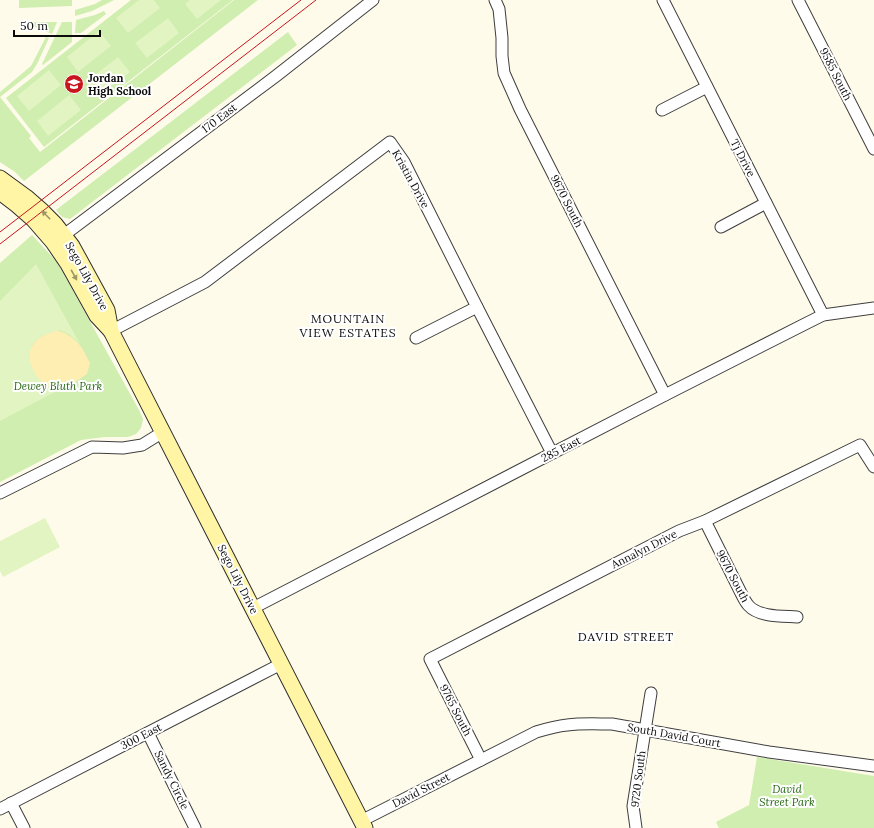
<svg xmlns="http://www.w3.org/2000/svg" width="874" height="828" viewBox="0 0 874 828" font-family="Lora,serif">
	<rect width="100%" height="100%" fill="#fffbea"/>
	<g fill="#cfeeaf">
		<path d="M19,0H72V6L19,8Z"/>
		<path d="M102,0H114L92,11L75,16V10L95,4Z"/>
		<path d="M131,0H233L44,147L6,98Z"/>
		<path d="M234,0H258L24,181L15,172L0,162V92L31,66L46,37L49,38L37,64L32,72L0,97L31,136L29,138L40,152Z"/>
		<path d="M104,11L106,14L81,33H75L76,20L95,15Z"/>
		<path d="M24,22H57L52,34Z"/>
		<path d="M62,22H72V42L43,65L42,64Z"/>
		<path d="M288,32L297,45L70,219L62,217L56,210Z"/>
		<path d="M32,235L57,262L139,410L143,419L141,428L136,434L128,437H105L81,440L0,482V263Z"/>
		<path d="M757,757L874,776V828H719L716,822L749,805Z"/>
	</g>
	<path fill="#ffeeb2" d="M55,331C61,331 63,332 68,335C81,343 83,350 90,363L87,374C81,378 73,384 66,386C59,388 47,387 41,382C32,375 25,357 32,346C38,337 46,334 55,331Z"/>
	<g fill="#e2f4c2">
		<path d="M139,0H154L160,8L128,33L116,18Z"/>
		<path d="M190,0H221L197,19L185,4Z"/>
		<path d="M168,18L179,33L147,58L135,43Z"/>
		<path d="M99,31L111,46L78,72L67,57Z"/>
		<path d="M118,57L130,72L98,97L86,82Z"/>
		<path d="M49,70L61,85L29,111L17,96Z"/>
		<path d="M69,95L81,110L48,136L37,121Z"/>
		<path d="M36,264L80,344C75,339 69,333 62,331C59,330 54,331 50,333C30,339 24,355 35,373C42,386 52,387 66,386L0,421V301Z"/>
		<path d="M45,518L60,547L3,577L0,571V541Z"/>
	</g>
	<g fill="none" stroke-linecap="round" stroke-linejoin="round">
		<defs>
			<g id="street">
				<path d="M495,0L499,9L502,38V56L504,73L520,109L665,395"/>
				<path d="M663,0L823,315"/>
				<path d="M798,0L874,149"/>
				<path d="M662,110L707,87"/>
				<path d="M721,227L766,203"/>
				<path d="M64,235L276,76L373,0"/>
				<path d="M111,331L205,282L390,142L404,162L477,307L552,453"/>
				<path d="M416,338L477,307"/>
				<path d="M0,493L92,447L123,448L142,445L163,432"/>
				<path d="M705,521L742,595C744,599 746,603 749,606C759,617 783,616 797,617"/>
				<path d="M253,608L665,395L807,323L823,315L874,308"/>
				<path d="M148,733L195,828"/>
				<path d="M481,760L430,659L679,531L705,521L860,445L874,467"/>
				<path d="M11,803L24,828"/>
				<path d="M0,809L281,664"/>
				<path d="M361,821L536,732C546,729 557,726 567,725C582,723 598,724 612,724L769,752L874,766"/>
				<path d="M636,828L633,806L651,693"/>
			</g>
			<g id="secondary">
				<path d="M0,178L26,197L42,211L55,224L72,246L107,310L111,331L365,828"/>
				<path d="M0,192L17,205L33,219L53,242L68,264L97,316L111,331"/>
			</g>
		</defs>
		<use href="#street" stroke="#3e3e3e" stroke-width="13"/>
		<use href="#secondary" stroke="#2d2d2d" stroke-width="17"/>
		<use href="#street" stroke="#fff" stroke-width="11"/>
		<use href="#secondary" stroke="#fff5a5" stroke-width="15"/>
		<g stroke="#c9151d" stroke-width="1">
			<path d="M0,232L301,0"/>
			<path d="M0,244L316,0"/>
		</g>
	</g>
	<defs><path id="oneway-solid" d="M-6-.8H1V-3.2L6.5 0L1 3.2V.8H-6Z"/></defs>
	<g fill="#9d9767">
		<use href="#oneway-solid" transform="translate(46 215) rotate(-135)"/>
		<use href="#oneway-solid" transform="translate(74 275) rotate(61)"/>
	</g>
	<defs>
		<symbol id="school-disc" viewBox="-11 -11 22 22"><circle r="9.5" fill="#c9151d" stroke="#fff"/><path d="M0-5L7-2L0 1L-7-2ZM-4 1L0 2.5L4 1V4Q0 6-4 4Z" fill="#fff"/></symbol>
	</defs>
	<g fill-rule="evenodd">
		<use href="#school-disc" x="63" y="73" width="22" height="22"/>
	</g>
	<g text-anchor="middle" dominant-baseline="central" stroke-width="4" stroke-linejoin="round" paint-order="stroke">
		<g font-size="11" fill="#0b0b0b" stroke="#fff">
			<text transform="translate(836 74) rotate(63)">9585 South</text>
			<text transform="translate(219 118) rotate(-37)">170 East</text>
			<text transform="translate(743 158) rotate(63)">Tj Drive</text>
			<text transform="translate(411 179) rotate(61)">Kristin Drive</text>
			<text transform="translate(567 201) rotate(63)">9670 South</text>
			<text transform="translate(87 276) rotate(61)">Sego Lily Drive</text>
			<text transform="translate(561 449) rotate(-27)">285 East</text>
			<text transform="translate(644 549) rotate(-27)">Annalyn Drive</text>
			<text transform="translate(733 576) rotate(62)">9670 South</text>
			<text transform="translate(238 579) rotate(63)">Sego Lily Drive</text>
			<text transform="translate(456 710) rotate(63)">9765 South</text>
			<text transform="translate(674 735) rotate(10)">South David Court</text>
			<text transform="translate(141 736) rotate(-27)">300 East</text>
			<text transform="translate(638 779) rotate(-83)">9720 South</text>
			<text transform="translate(172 780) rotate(64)">Sandy Circle</text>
			<text transform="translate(421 790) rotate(-27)">David Street</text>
		</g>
		<g font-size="11" font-weight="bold" fill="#0b0b0b" stroke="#fff" text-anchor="start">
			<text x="88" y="78">Jordan<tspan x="88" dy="13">High School</tspan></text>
		</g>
		<g font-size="11" font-style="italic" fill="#276915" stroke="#fff">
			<text x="58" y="386">Dewey Bluth Park</text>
			<text x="787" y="789">David<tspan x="787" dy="13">Street Park</tspan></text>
		</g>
		<g font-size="12" letter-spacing="1" fill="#0b0b0b" stroke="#fff">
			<text x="348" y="318">MOUNTAIN<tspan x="348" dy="14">VIEW ESTATES</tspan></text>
			<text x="626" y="636">DAVID STREET</text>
		</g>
	</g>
	<path d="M14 30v6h86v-6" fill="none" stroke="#0b0b0b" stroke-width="2"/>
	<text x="20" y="30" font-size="12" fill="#0b0b0b" stroke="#ffffff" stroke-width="3" paint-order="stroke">50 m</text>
</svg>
